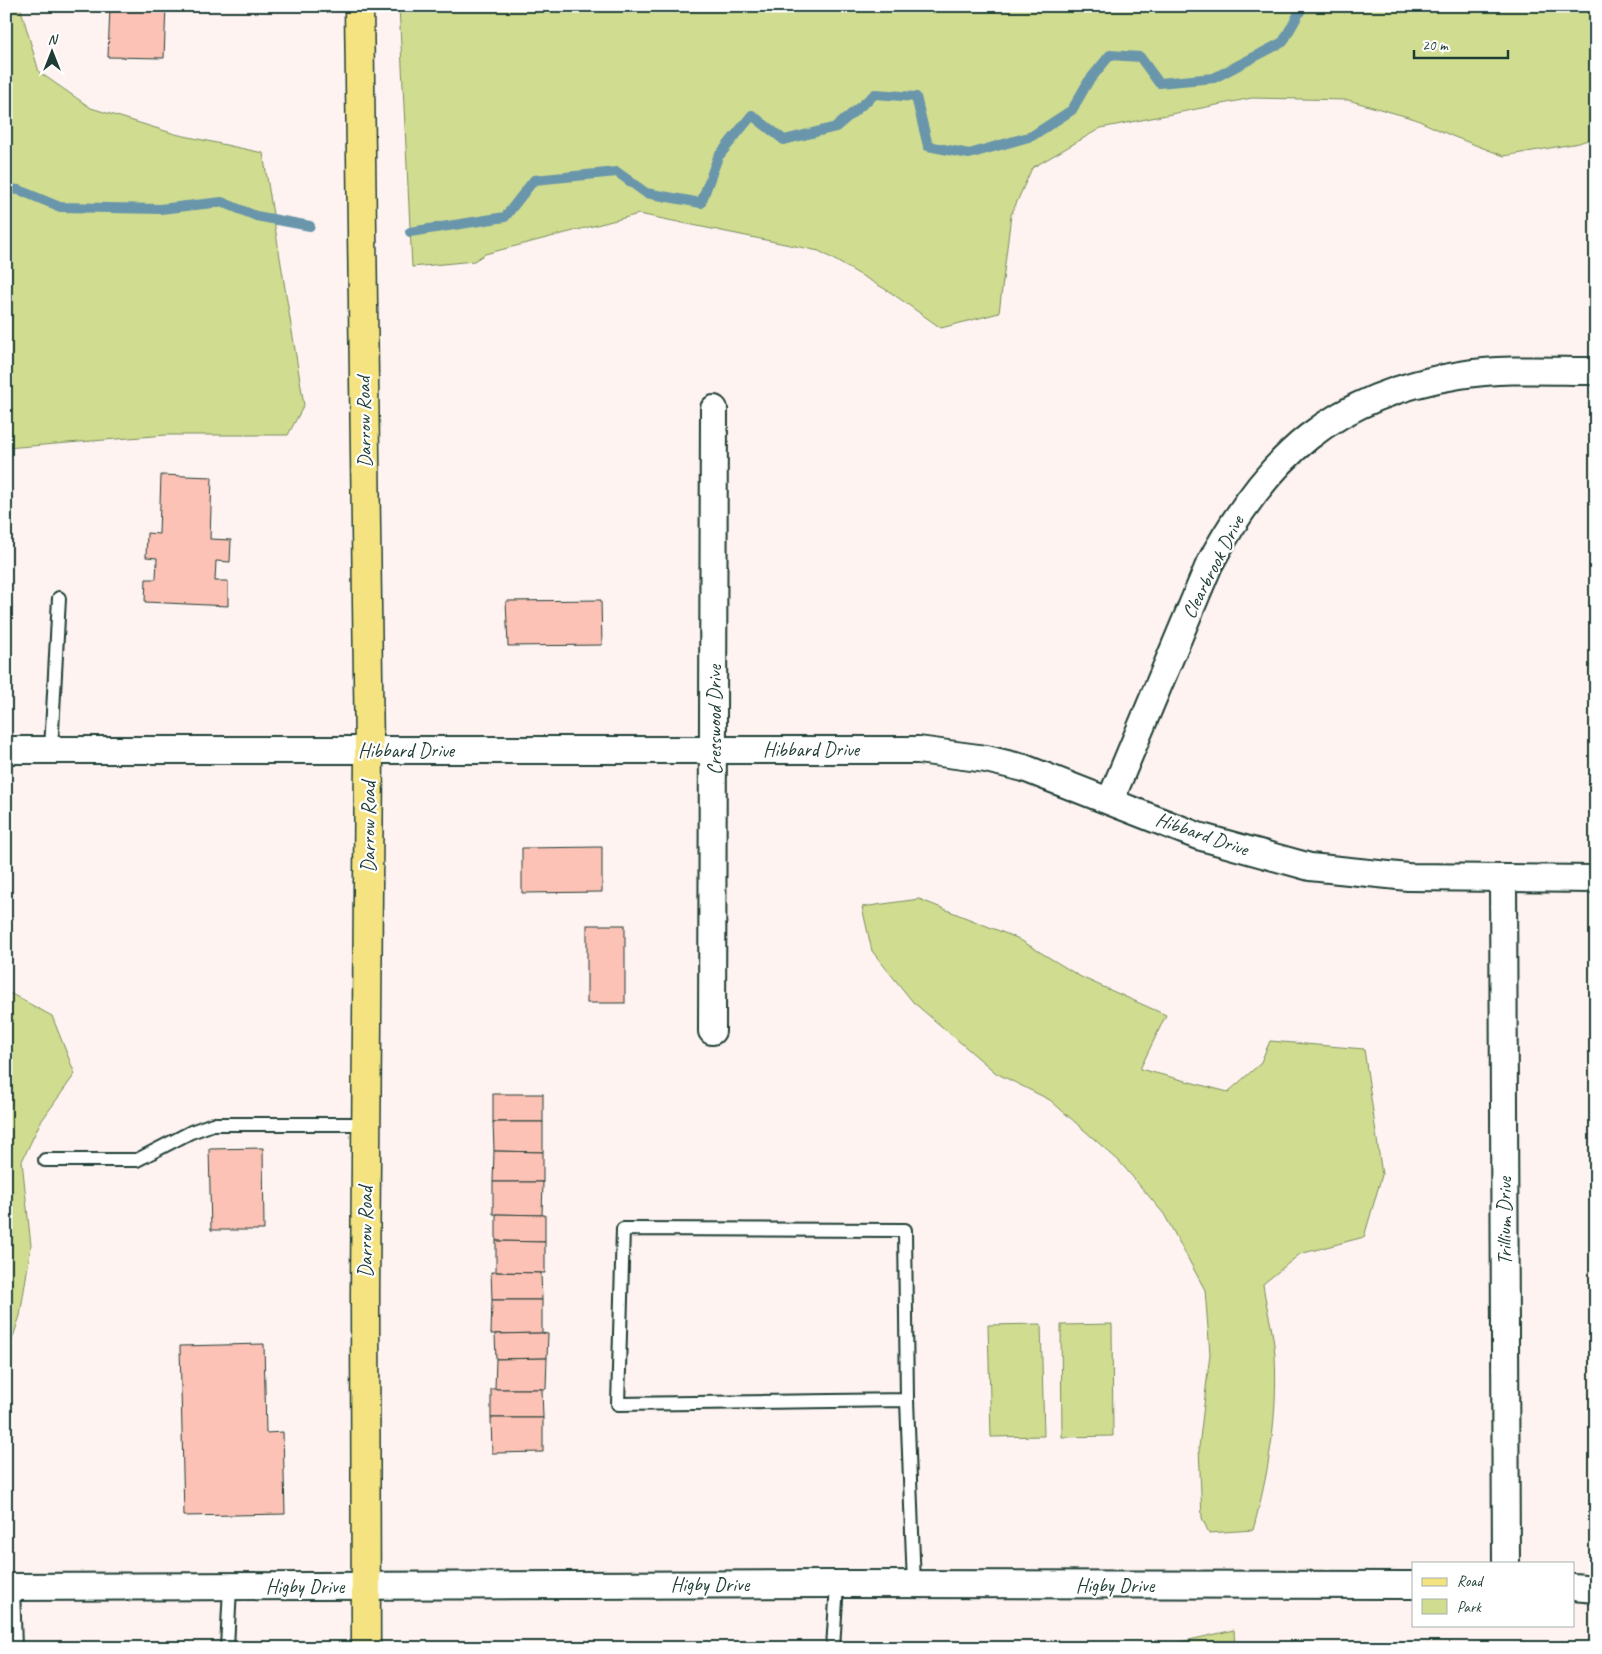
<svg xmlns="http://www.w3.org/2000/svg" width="1602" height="1654" viewBox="0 0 1602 1654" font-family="Caveat,sans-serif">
	<rect width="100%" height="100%" fill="#fef3f0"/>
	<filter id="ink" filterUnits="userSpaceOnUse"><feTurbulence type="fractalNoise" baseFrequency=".02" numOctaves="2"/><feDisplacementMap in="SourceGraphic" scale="10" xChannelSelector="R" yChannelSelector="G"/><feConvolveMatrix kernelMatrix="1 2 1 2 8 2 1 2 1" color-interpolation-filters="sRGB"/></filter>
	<g filter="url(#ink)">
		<g fill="#d0dc8f" stroke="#788c62">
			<path d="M6,6H20L39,72L91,108L175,134L263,153L304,405L288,435H166L6,448Z"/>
			<path d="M399,6H1596V137L1579,143L1504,156L1452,136L1415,119L1348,100L1252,98L1101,128L1032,168L1011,215L999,313L941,328L890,292L819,251L639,214L485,254L474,261L412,267Z"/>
			<path d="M919,899L1017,938L1081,977L1166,1015L1140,1069L1228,1092L1260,1064L1270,1041L1364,1049L1382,1175L1364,1237L1300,1254L1263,1284C1266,1308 1274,1332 1275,1356C1278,1416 1269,1472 1253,1530L1209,1533L1202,1518L1199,1447L1210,1354L1205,1290L1164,1214L1119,1161L1050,1100L996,1073L913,1002L872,951L862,907Z"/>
			<path d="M6,991L52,1016L75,1074L40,1123L22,1161L31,1246L20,1316L6,1358Z"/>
			<path d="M1041,1324L1044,1436L991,1437L988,1325Z"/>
			<path d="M1112,1324L1113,1436L1062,1437L1061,1325Z"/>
			<path d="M1234,1630L1235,1648H1153Z"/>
		</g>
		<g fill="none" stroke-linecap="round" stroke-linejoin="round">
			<g stroke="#6a96ab" stroke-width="10">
				<path d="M1430,6H1431"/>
				<path d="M6,189L19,190L60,207L160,209L222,202L256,216L310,226"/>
				<path d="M410,232L505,217L534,180L617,172L646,193L701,203L718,157L752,115L784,140L836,127L875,94L916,97L928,146L969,154L1032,136L1072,110L1088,82L1110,55L1140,57L1159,83L1214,78L1283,42L1303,6"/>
			</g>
		</g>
		<g fill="#fcc2b6" stroke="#1f3d34">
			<path d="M110,6H166L164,58L108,57Z"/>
			<path d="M161,475L212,477L210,539L231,540L230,562L216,561L215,581H228V606L145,602L146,579H156L157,558L146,557L147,533L159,534Z"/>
			<path d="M601,600L602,645L508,646L506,601Z"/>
			<path d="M602,847V892L522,893V848Z"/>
			<rect x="587" y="925" width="38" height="78"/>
			<rect x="493" y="1094" width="50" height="28"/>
			<path d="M493,1122H543V1152L494,1151Z"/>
			<path d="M263,1148L264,1230H211L209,1149Z"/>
			<path d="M494,1151L543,1152V1182H493Z"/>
			<path d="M493,1182H543L542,1215L493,1214Z"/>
			<path d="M496,1214L545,1215V1242L496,1241Z"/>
			<path d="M496,1241L545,1242V1273L496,1272Z"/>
			<path d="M491,1272L541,1273L542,1300H492Z"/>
			<path d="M492,1300H542V1333L491,1334Z"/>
			<path d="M542,1333L548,1334L547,1358L496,1359L495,1334Z"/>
			<path d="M264,1344L266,1433L283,1432L285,1514L184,1516L180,1346Z"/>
			<path d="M547,1358L546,1389H495L496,1359Z"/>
			<path d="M491,1389H542L543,1418H491Z"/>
			<path d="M491,1418H543V1452L492,1453Z"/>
		</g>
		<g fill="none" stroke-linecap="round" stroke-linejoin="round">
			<defs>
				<g id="service">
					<path d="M51,750L59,598"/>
					<path d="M45,1160H137L191,1132L213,1124H366"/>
					<path d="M907,1400L905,1230L623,1229L618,1404L907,1400L914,1585"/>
					<path d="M13,1587L15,1648"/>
					<path d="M227,1648L230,1587"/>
					<path d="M833,1648L837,1584"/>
				</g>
				<g id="minor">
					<path d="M6,750H918L986,759L1024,768L1198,836L1310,867L1408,877L1596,879"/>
					<path d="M1110,801L1209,565C1267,456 1334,395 1460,375C1504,368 1551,371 1596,371"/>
					<path d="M1503,880L1506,1563"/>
					<path d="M712,1031L714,409"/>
					<path d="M6,1587L837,1584L1413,1585"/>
					<path d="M1573,1587L1596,1589"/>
				</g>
				<path id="primary" d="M359,6L369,751L365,1295L366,1648"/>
			</defs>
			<use href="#service" stroke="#1f3d34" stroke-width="16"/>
			<use href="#minor" stroke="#1f3d34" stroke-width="30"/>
			<use href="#primary" stroke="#1f3d34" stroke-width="31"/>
			<use href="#service" stroke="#fff" stroke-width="12"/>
			<use href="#minor" stroke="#fff" stroke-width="26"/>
			<use href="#primary" stroke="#f5e382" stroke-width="28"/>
		</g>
	</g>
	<g text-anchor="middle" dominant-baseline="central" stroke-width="4.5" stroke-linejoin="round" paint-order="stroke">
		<g font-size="20" fill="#1f3d34" stroke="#fff">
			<text transform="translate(364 422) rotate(-91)">Darrow Road</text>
			<text transform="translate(1213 567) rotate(-63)">Clearbrook Drive</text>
			<text transform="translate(714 720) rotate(-90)">Cresswood Drive</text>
			<text x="811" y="749">Hibbard Drive</text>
			<text x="406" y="750">Hibbard Drive</text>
			<text transform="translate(368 827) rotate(-90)">Darrow Road</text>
			<text transform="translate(1202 834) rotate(19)">Hibbard Drive</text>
			<text transform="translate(1504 1221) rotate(-90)">Trillium Drive</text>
			<text transform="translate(365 1232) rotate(-90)">Darrow Road</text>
			<text x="710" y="1584">Higby Drive</text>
			<text x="1115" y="1585">Higby Drive</text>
			<text x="305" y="1586">Higby Drive</text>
		</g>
	</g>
	<rect width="1602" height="1654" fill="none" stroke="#fff" stroke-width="25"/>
	<rect x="12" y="12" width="1577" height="1629" fill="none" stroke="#1f3d34" stroke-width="2" filter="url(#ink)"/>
	<rect x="1412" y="1562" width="162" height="65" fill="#ffffff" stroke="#a5b1ae"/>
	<rect x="1422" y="1578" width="25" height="8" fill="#f5e382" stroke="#a5b1ae"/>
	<text x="1457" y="1586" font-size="15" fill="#1f3d34">Road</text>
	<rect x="1422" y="1599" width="25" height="15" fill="#d0dc8f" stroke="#a5b1ae"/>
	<text x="1457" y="1612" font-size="15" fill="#1f3d34">Park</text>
	<g transform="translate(52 52)" stroke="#ffffff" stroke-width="4" paint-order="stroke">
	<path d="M0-4L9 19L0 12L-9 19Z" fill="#1f3d34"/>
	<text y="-8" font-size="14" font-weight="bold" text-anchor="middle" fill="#1f3d34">N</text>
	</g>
	<path d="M1414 50v8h94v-8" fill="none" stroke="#1f3d34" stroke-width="2.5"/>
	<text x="1422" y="50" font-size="15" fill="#1f3d34" stroke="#ffffff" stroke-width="4" paint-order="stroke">20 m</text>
</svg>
